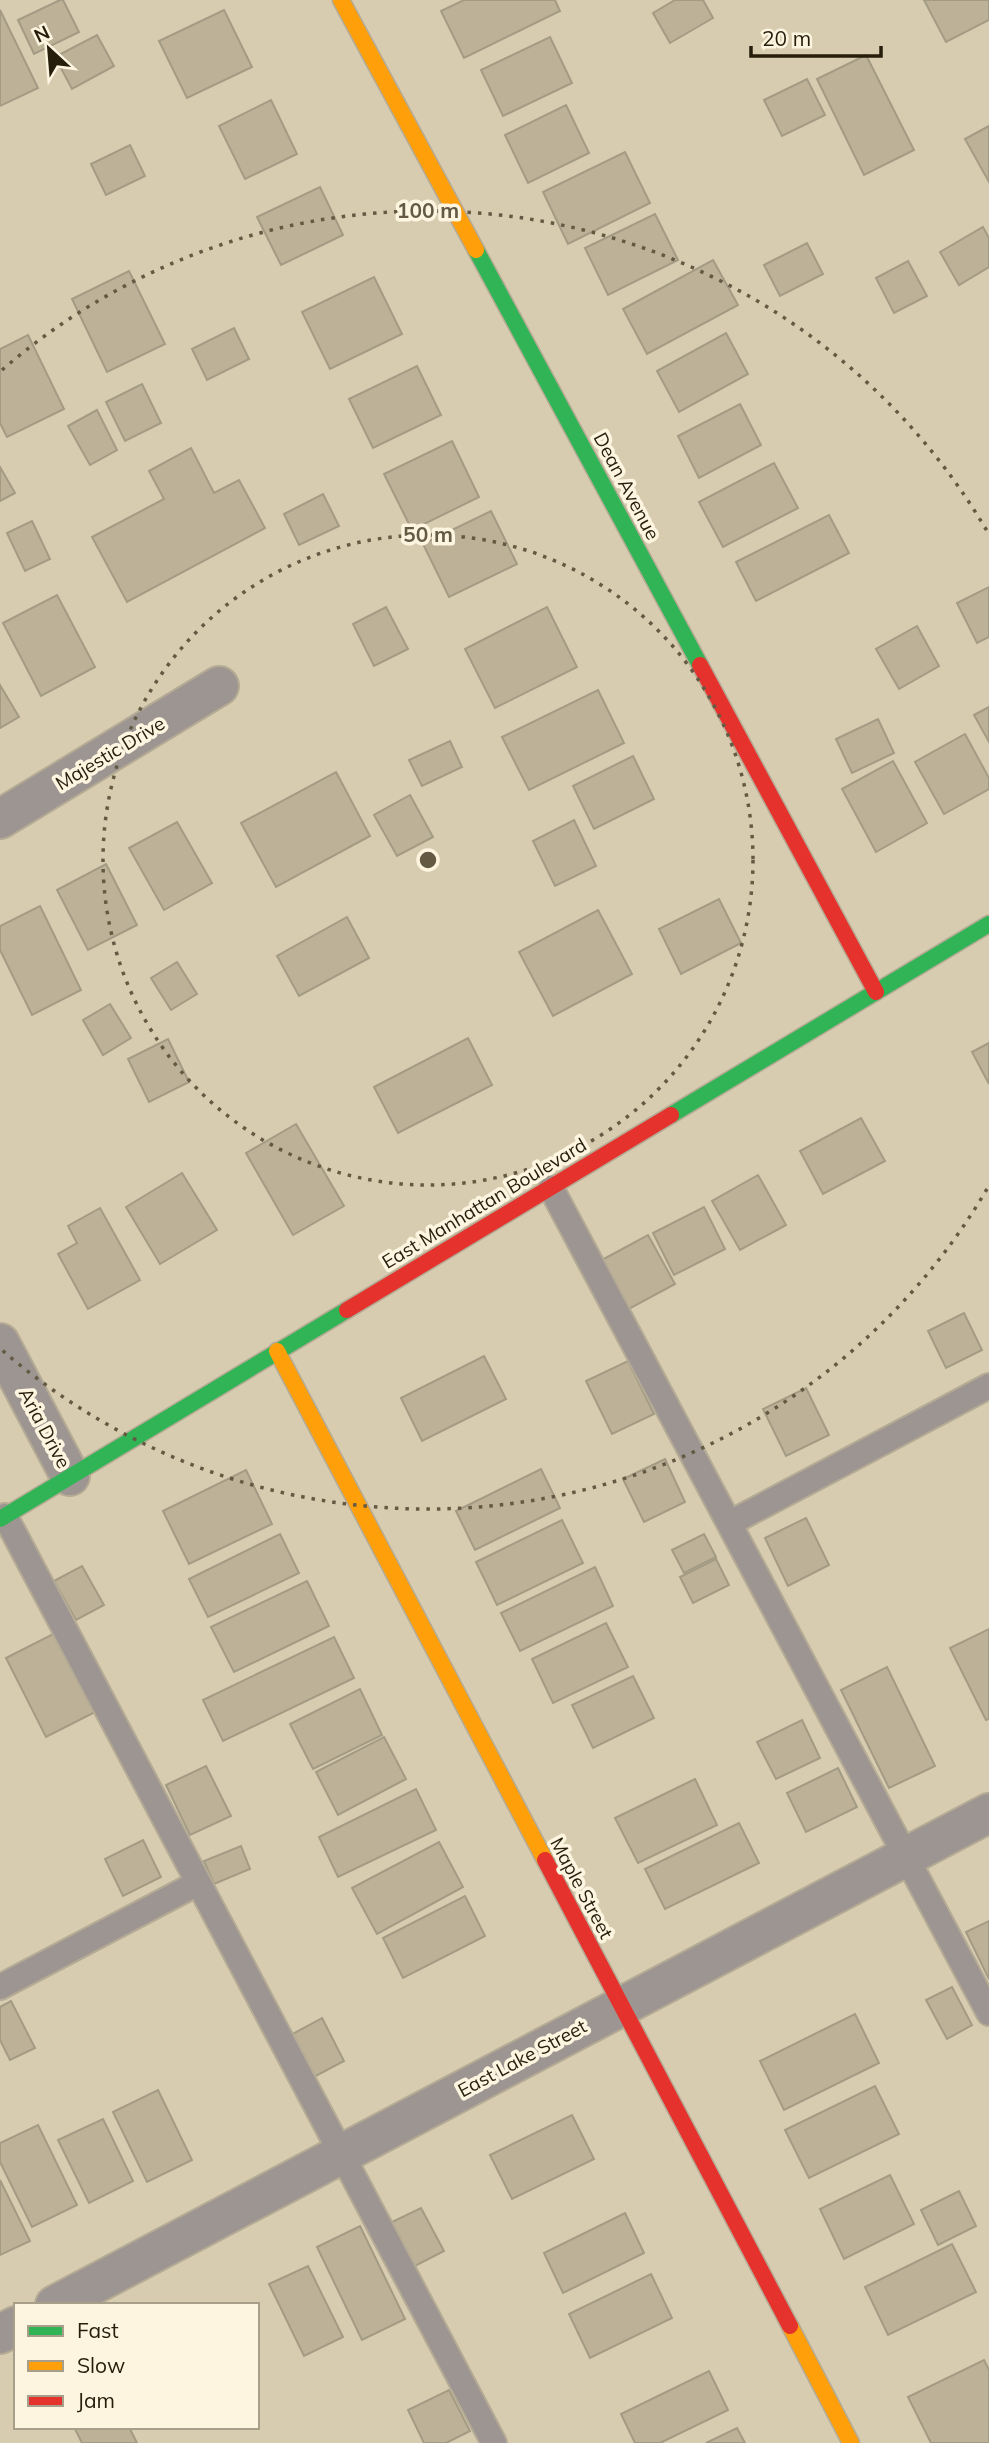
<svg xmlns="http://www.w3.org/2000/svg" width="989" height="2443" viewBox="0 0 989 2443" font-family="Mulish,sans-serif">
	<rect width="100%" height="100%" fill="#d8ccb0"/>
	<g fill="#bdb298" stroke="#a49b85" stroke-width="2">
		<path d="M60,0H63L79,32L34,54L18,20Z"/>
		<path d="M464,0H555L560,11L464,58L441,11Z"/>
		<path d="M675,0H703L713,18L670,43L653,13Z"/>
		<path d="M924,0H989V20L946,42Z"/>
		<path d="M0,10L38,88L0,106Z"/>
		<path d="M224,10L252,67L187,98L159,41Z"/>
		<path d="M97,35L114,66L72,89L55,57Z"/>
		<path d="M550,37L572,83L503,116L481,70Z"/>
		<path d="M866,55L914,150L864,175L817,79Z"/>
		<path d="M807,79L825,115L782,136L764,100Z"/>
		<path d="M271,100L297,154L245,179L219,126Z"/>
		<path d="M566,105L589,153L528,183L505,135Z"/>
		<path d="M989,126V182L965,139Z"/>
		<path d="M130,145L145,176L106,195L91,164Z"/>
		<path d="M625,152L650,203L568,244L543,192Z"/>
		<path d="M320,187L343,235L281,265L257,217Z"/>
		<path d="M655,214L678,260L608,295L585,248Z"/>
		<path d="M983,227L989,238V267L959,285L940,252Z"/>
		<path d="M807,243L823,274L780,296L764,265Z"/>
		<path d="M713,260L738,305L647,354L623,309Z"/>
		<path d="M908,261L927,296L894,313L876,278Z"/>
		<path d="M129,271L165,344L107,372L72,299Z"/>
		<path d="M374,277L402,334L330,369L302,312Z"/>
		<path d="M234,328L249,359L207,380L192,349Z"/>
		<path d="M726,333L748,374L679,412L657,371Z"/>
		<path d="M28,335L64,409L7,437L0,423V349Z"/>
		<path d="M417,366L441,415L373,448L349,399Z"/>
		<path d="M142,384L161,423L125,441L106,402Z"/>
		<path d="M740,404L761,445L699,478L678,436Z"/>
		<path d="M97,410L117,450L90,465L68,426Z"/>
		<path d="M452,441L479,497L412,530L384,474Z"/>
		<path d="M191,448L214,493L239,480L265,528L127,602L92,537L164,499L149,471Z"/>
		<path d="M774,463L798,508L723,547L699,502Z"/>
		<path d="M0,467L15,493L0,501Z"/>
		<path d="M323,494L339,526L299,545L284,514Z"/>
		<path d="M491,511L517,564L449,597L423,544Z"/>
		<path d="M829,515L849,553L756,601L736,562Z"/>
		<path d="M32,521L50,559L25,571L7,533Z"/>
		<path d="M989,587V637L977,643L957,603Z"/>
		<path d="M57,595L95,667L41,696L3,623Z"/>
		<path d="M386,607L408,649L374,666L353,624Z"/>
		<path d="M547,607L577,667L495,708L465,649Z"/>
		<path d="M917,626L939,666L899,689L876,649Z"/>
		<path d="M0,685L19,717L0,728Z"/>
		<path d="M598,690L624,743L529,790L502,737Z"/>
		<path d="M989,707V742L974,715Z"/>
		<path d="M878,719L894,753L852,773L836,739Z"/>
		<path d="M965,734L989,778V789L944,814L915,762Z"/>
		<path d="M450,741L462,767L422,786L409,760Z"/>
		<path d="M633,756L654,799L594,829L573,786Z"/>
		<path d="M893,761L927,823L876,852L842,789Z"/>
		<path d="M336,772L370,836L276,887L241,823Z"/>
		<path d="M410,795L433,837L397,856L374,815Z"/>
		<path d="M574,820L596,866L555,886L533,841Z"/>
		<path d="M177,822L212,883L164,910L129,848Z"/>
		<path d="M106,864L137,925L88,950L57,890Z"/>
		<path d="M719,899L741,943L681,974L659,929Z"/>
		<path d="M40,906L81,990L32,1015L0,950V926Z"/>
		<path d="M598,910L632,974L553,1016L519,952Z"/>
		<path d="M347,917L369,958L299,996L277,956Z"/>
		<path d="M177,962L197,994L171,1010L151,978Z"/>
		<path d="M110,1004L131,1038L103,1055L83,1020Z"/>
		<path d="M468,1038L492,1085L398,1133L374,1087Z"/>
		<path d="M168,1039L189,1082L149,1102L128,1059Z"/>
		<path d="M989,1043V1084L972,1052Z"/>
		<path d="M861,1118L885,1161L823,1194L800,1151Z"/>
		<path d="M296,1124L344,1206L293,1235L246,1153Z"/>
		<path d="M182,1173L217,1230L160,1264L126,1207Z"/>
		<path d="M758,1175L786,1225L740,1250L712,1201Z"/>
		<path d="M704,1207L725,1249L674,1275L653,1233Z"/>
		<path d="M100,1208L140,1280L88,1309L58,1254L77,1243L68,1226Z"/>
		<path d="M648,1235L675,1284L627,1310L600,1261Z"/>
		<path d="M964,1313L982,1350L946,1368L928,1331Z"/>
		<path d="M484,1356L506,1399L422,1441L401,1398Z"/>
		<path d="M628,1361L654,1414L612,1434L586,1381Z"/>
		<path d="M806,1388L829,1435L786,1456L763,1409Z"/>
		<path d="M665,1459L685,1502L644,1522L623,1479Z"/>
		<path d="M541,1469L560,1508L475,1550L456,1511Z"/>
		<path d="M246,1470L272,1524L189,1564L163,1511Z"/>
		<path d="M806,1518L829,1565L788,1586L765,1538Z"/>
		<path d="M562,1520L583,1563L497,1605L476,1562Z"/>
		<path d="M280,1534L299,1573L208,1617L189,1579Z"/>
		<path d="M704,1534L716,1557L684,1573L672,1550Z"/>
		<path d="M716,1559L729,1585L693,1603L680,1577Z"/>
		<path d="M82,1566L104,1605L76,1620L54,1581Z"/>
		<path d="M595,1567L613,1606L520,1651L501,1613Z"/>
		<path d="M307,1581L329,1626L234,1672L211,1627Z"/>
		<path d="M606,1623L628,1667L553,1703L532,1659Z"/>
		<path d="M989,1629V1719L986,1720L950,1648Z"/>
		<path d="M57,1632L97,1711L46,1737L6,1658Z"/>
		<path d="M334,1637L354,1678L223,1741L203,1700Z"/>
		<path d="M887,1667L935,1766L889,1788L841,1690Z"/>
		<path d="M633,1676L654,1718L593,1748L572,1705Z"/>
		<path d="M360,1689L382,1735L313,1769L290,1724Z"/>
		<path d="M802,1720L820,1758L776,1779L757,1742Z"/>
		<path d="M384,1737L406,1779L338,1815L316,1772Z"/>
		<path d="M206,1766L231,1816L190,1835L166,1785Z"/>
		<path d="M838,1768L857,1807L806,1832L787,1793Z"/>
		<path d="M695,1779L717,1825L638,1863L615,1818Z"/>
		<path d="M416,1789L436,1830L338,1877L319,1837Z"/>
		<path d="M739,1823L759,1863L665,1909L645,1869Z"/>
		<path d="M143,1840L161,1877L123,1896L105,1859Z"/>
		<path d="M439,1842L463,1887L377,1934L352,1888Z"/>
		<path d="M241,1846L250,1869L214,1884L204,1861Z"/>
		<path d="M465,1896L485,1936L403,1978L383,1938Z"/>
		<path d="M989,1921V1979L966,1932Z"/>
		<path d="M952,1987L972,2025L947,2039L926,2000Z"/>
		<path d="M11,2001L35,2048L10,2060L0,2040V2007Z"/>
		<path d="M855,2014L879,2063L784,2110L760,2061Z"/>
		<path d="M322,2018L344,2061L312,2078L289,2036Z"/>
		<path d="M875,2086L899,2134L809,2178L785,2130Z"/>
		<path d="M158,2090L192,2160L147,2182L113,2112Z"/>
		<path d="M572,2115L594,2159L512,2199L490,2155Z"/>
		<path d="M103,2119L133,2181L89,2203L58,2140Z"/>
		<path d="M38,2125L77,2205L32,2227L0,2162V2143Z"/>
		<path d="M890,2175L914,2224L844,2259L820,2209Z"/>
		<path d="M0,2180L30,2241L0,2255Z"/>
		<path d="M959,2191L976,2226L938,2245L921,2210Z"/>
		<path d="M421,2208L444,2251L413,2267L390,2223Z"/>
		<path d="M625,2213L644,2253L563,2293L544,2253Z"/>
		<path d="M360,2226L405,2319L362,2340L317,2247Z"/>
		<path d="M952,2244L976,2292L888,2335L865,2287Z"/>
		<path d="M308,2266L343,2337L304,2356L269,2284Z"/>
		<path d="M651,2274L672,2318L590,2358L569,2314Z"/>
		<path d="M984,2360L989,2370V2443H931L908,2397Z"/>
		<path d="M709,2371L728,2410L660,2443H635L621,2414Z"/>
		<path d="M449,2390L470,2431L446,2443H424L408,2410Z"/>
		<path d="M74,2427H129L137,2443H82Z"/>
		<path d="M737,2428L745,2443H706Z"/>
	</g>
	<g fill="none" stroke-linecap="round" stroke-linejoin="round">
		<defs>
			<g id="lane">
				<path d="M551,1188L989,2013"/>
				<path d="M5,1516L494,2443"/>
				<path d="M730,1523L989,1386"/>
				<path d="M0,1987L198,1883"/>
			</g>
			<g id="street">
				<path d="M0,819L219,686"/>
				<path d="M0,1343L70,1476"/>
				<path d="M55,2305L989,1813"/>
				<path d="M0,2334L16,2326"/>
			</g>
			<g id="fast">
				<path d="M476,250L700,665"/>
				<path d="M671,1115L989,924"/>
				<path d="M0,1519L347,1310"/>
			</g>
			<g id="slow">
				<path d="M341,0L476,250"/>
				<path d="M277,1351L545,1860"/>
				<path d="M790,2326L851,2443"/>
			</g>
			<g id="jam">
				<path d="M700,665L876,992"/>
				<path d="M347,1310L671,1115"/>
				<path d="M545,1860L790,2326"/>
			</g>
		</defs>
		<use href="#lane" stroke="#b5ab95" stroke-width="28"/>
		<use href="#street" stroke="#b5ab95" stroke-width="42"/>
		<use href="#fast" stroke="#b5ab95" stroke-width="19"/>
		<use href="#slow" stroke="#b5ab95" stroke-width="19"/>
		<use href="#jam" stroke="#b5ab95" stroke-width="19"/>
		<use href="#lane" stroke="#9c9591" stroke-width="24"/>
		<use href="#street" stroke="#9c9591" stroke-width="38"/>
		<use href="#fast" stroke="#30b455" stroke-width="16"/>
		<use href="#slow" stroke="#ff9f0a" stroke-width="16"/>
		<use href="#jam" stroke="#e5322d" stroke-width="16"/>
	</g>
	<g fill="none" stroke="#645a44" stroke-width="3.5" stroke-dasharray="3.5 7">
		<circle cx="428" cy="860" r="325"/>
		<path d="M987 1189A649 649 0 0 1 2 1350M2 370A649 649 0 0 1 987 531"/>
	</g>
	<g text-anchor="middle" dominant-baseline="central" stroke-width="7" stroke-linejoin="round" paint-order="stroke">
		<g font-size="19" fill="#261d0a" stroke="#fdf5e0">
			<text transform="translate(627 486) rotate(62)">Dean Avenue</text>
			<text transform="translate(110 753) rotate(-31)">Majestic Drive</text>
			<text transform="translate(484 1203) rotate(-31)">East Manhattan Boulevard</text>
			<text transform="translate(45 1428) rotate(62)">Aria Drive</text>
			<text transform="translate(582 1888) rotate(62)">Maple Street</text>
			<text transform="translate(522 2058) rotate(-28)">East Lake Street</text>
		</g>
	</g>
	<circle cx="428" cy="860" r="10" fill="#645a44" stroke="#fdf5e0" stroke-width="3.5"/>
	<g font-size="21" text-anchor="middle" font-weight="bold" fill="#645a44" stroke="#fdf5e0" stroke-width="7" stroke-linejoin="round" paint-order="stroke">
		<text x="428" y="218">100 m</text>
		<text x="428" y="542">50 m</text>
	</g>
	<rect x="14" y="2303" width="245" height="126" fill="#fdf5e0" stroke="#a79f8a" stroke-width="2"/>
	<rect x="28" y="2326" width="35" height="10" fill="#30b455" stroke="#a79f8a" stroke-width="2"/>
	<text x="77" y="2338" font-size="21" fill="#261d0a">Fast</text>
	<rect x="28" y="2361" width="35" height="10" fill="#ff9f0a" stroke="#a79f8a" stroke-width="2"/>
	<text x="77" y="2373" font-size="21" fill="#261d0a">Slow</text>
	<rect x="28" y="2396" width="35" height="10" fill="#e5322d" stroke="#a79f8a" stroke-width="2"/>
	<text x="77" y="2408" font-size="21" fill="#261d0a">Jam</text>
	<g transform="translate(49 49) rotate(334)" stroke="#fdf5e0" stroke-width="5" paint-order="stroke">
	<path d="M0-5L12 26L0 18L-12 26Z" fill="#261d0a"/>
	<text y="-10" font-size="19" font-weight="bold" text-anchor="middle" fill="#261d0a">N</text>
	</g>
	<path d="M751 46v10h130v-10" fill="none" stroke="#261d0a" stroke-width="3.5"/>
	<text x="762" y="46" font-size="21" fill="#261d0a" stroke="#fdf5e0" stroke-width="5" paint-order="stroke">20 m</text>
</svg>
